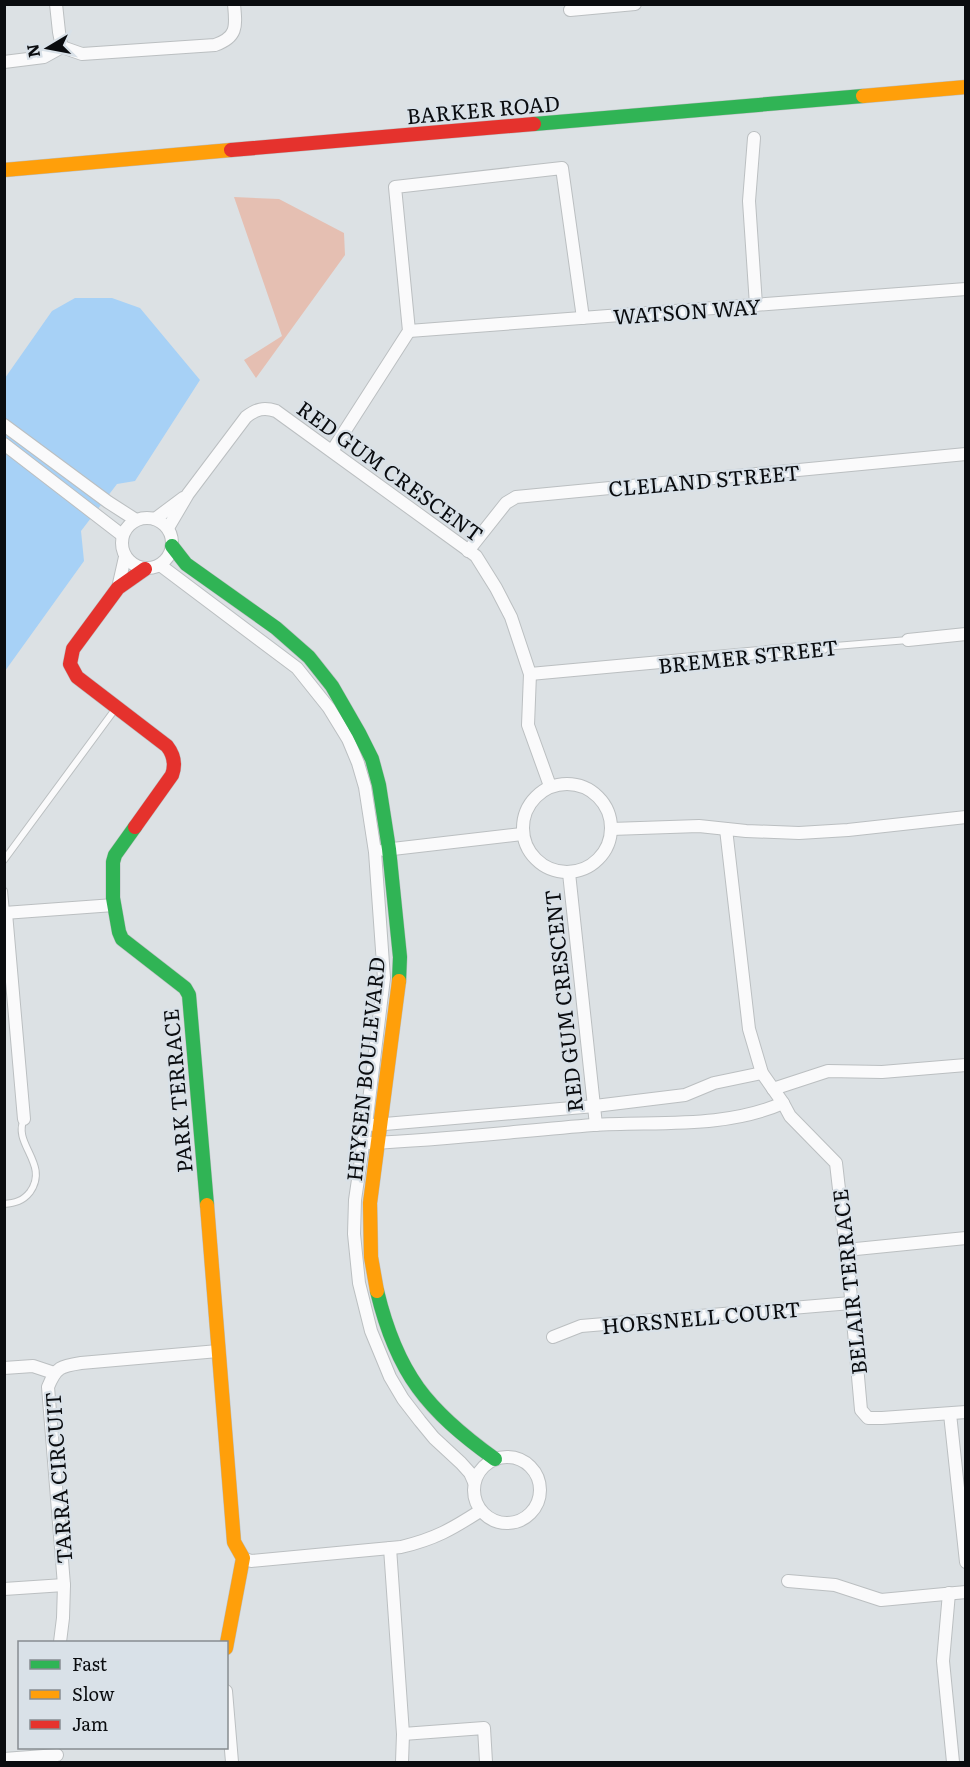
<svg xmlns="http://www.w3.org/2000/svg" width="970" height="1767" viewBox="0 0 970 1767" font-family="Literata,serif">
	<rect width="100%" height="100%" fill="#dce1e4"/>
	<path fill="#e5bfb2" d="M234,197L279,199L344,233L345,255L256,378L244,360L282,336Z"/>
	<path fill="#a7d1f6" d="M75,298H112L140,308L200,380L135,481L117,484L81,531L84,561L5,671V378L52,311Z"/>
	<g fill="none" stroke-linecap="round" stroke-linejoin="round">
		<defs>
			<g id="lane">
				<path d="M823,647L908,640"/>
				<path d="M4,860L116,708"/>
				<path d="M4,891L6,912"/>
				<path d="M4,1204C15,1203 23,1201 30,1192C50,1164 12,1144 24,1119"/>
			</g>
			<g id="street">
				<path d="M570,10L635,4"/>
				<path d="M62,47L82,54L215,45C238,37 236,26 234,4"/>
				<path d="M4,62L44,57L62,47L59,32L56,4"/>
				<path d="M754,138L749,201L756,305"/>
				<path d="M409,331L966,289"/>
				<path d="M4,425L108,502L136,520"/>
				<path d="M4,444L122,535"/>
				<path d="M332,451L409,331L395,187L562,168L583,318"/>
				<circle cx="147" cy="543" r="25"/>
				<path d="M155,519L183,498"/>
				<path d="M168,528L188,494L246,417C256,409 264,407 276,411L476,556L496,588L511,617L530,674L528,725L550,786"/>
				<path d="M468,551L506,503L516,497L966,454"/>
				<path d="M160,565L297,668L329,708L348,739L358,763L365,787L375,852L384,978L366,1125L355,1200L354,1234L359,1283L371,1331L390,1377L403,1399L420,1421L434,1438L461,1463L470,1473L474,1482"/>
				<path d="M118,588L125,557"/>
				<path d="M908,640L966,634"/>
				<path d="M530,674L823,647"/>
				<circle cx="567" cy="828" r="44"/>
				<path d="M611,829L699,826L746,831L799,833L848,830L966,817"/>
				<path d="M726,829L749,1029L762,1073L783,1103L790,1116L836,1163L849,1276L861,1410L868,1418H882L966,1412"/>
				<path d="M384,850L522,834"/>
				<path d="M569,873L596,1125"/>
				<path d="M4,913L114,905"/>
				<path d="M6,913L24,1119"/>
				<path d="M773,1089L828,1071L882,1072L966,1065"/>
				<path d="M373,1125L595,1106L685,1095L714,1083L762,1073"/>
				<path d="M370,1143C444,1140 519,1131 593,1125C656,1121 724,1129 783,1103"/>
				<path d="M846,1250L966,1238"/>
				<path d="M553,1337L581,1326L851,1303"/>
				<path d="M4,1368L33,1366L54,1373"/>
				<path d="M950,1414L966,1562"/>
				<circle cx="507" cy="1490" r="33"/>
				<path d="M390,1548L403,1734L402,1762"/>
				<path d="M243,1558L251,1561L401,1547C435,1539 452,1529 480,1511"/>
				<path d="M788,1581L835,1585L881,1600L966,1592"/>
				<path d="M4,1589L64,1585"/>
				<path d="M949,1593L943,1661L953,1762"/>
				<path d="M60,1642L63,1618L64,1585L48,1387C56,1367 61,1366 81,1363L218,1351"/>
				<path d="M226,1691L232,1762"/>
				<path d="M403,1734L484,1728L486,1762"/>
				<path d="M4,1759L57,1755"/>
			</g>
			<g id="fast">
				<path d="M534,124L863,96"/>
				<path d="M172,546L186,564L276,628L309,657L332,686L359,733L372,759L379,785L389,849L400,957L399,981"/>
				<path d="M135,827L115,855L113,862V898L119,932L122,939L185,988L189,995L207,1205"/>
				<path d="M377,1291C397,1374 427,1410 495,1459"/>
			</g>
			<g id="slow">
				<path d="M863,96L966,87"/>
				<path d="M4,170L231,150"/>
				<path d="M207,1205L234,1542L243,1558L226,1648"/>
				<path d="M377,1291L371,1257L370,1203L399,981"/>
			</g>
			<g id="jam">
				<path d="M231,150L534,124"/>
				<path d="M135,827L172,775C176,764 174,755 167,746L77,677L70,664L73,649L118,588L145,569"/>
			</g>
		</defs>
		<use href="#lane" stroke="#bbbfc1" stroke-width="8"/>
		<use href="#street" stroke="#bbbfc1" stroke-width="14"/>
		<use href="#fast" stroke="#bbbfc1" stroke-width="15"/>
		<use href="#slow" stroke="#bbbfc1" stroke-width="15"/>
		<use href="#jam" stroke="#bbbfc1" stroke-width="15"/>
		<use href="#lane" stroke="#fafafb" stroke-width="6"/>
		<use href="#street" stroke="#fafafb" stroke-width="12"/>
		<use href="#fast" stroke="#30b455" stroke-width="14"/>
		<use href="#slow" stroke="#ff9f0a" stroke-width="14"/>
		<use href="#jam" stroke="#e5322d" stroke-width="14"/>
	</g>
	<g text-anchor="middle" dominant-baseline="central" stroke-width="4.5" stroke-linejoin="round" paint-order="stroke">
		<g font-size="21" fill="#0a0c0f" stroke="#d9e1e8">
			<text transform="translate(483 108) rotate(-5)">BARKER ROAD</text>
			<text transform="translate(687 310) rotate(-4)">WATSON WAY</text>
			<text transform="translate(391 470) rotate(36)">RED GUM CRESCENT</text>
			<text transform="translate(704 479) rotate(-5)">CLELAND STREET</text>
			<text transform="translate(748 655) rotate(-6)">BREMER STREET</text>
			<text transform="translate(562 1001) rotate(-96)">RED GUM CRESCENT</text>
			<text transform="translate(364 1069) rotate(-84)">HEYSEN BOULEVARD</text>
			<text transform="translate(176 1091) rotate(-95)">PARK TERRACE</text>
			<text transform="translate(848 1282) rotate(-96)">BELAIR TERRACE</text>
			<text transform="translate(701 1316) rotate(-5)">HORSNELL COURT</text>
			<text transform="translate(57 1478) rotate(-94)">TARRA CIRCUIT</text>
		</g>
	</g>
	<rect width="970" height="1767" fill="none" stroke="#0a0c0f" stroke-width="12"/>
	<rect x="18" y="1641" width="210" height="108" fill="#d9e1e8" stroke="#868c91" stroke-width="1.5"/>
	<rect x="30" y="1660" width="30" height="9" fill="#30b455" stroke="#868c91" stroke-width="1.5"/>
	<text x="72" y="1671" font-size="18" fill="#0a0c0f">Fast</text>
	<rect x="30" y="1690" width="30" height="9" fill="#ff9f0a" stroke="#868c91" stroke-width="1.5"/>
	<text x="72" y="1701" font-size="18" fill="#0a0c0f">Slow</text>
	<rect x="30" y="1720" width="30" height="9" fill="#e5322d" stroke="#868c91" stroke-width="1.5"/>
	<text x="72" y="1731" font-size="18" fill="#0a0c0f">Jam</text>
	<g transform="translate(48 48) rotate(260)" stroke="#d9e1e8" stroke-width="4.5" paint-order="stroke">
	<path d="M0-4.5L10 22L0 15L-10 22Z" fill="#0a0c0f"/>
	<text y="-9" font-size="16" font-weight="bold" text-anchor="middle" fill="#0a0c0f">N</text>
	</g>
</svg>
